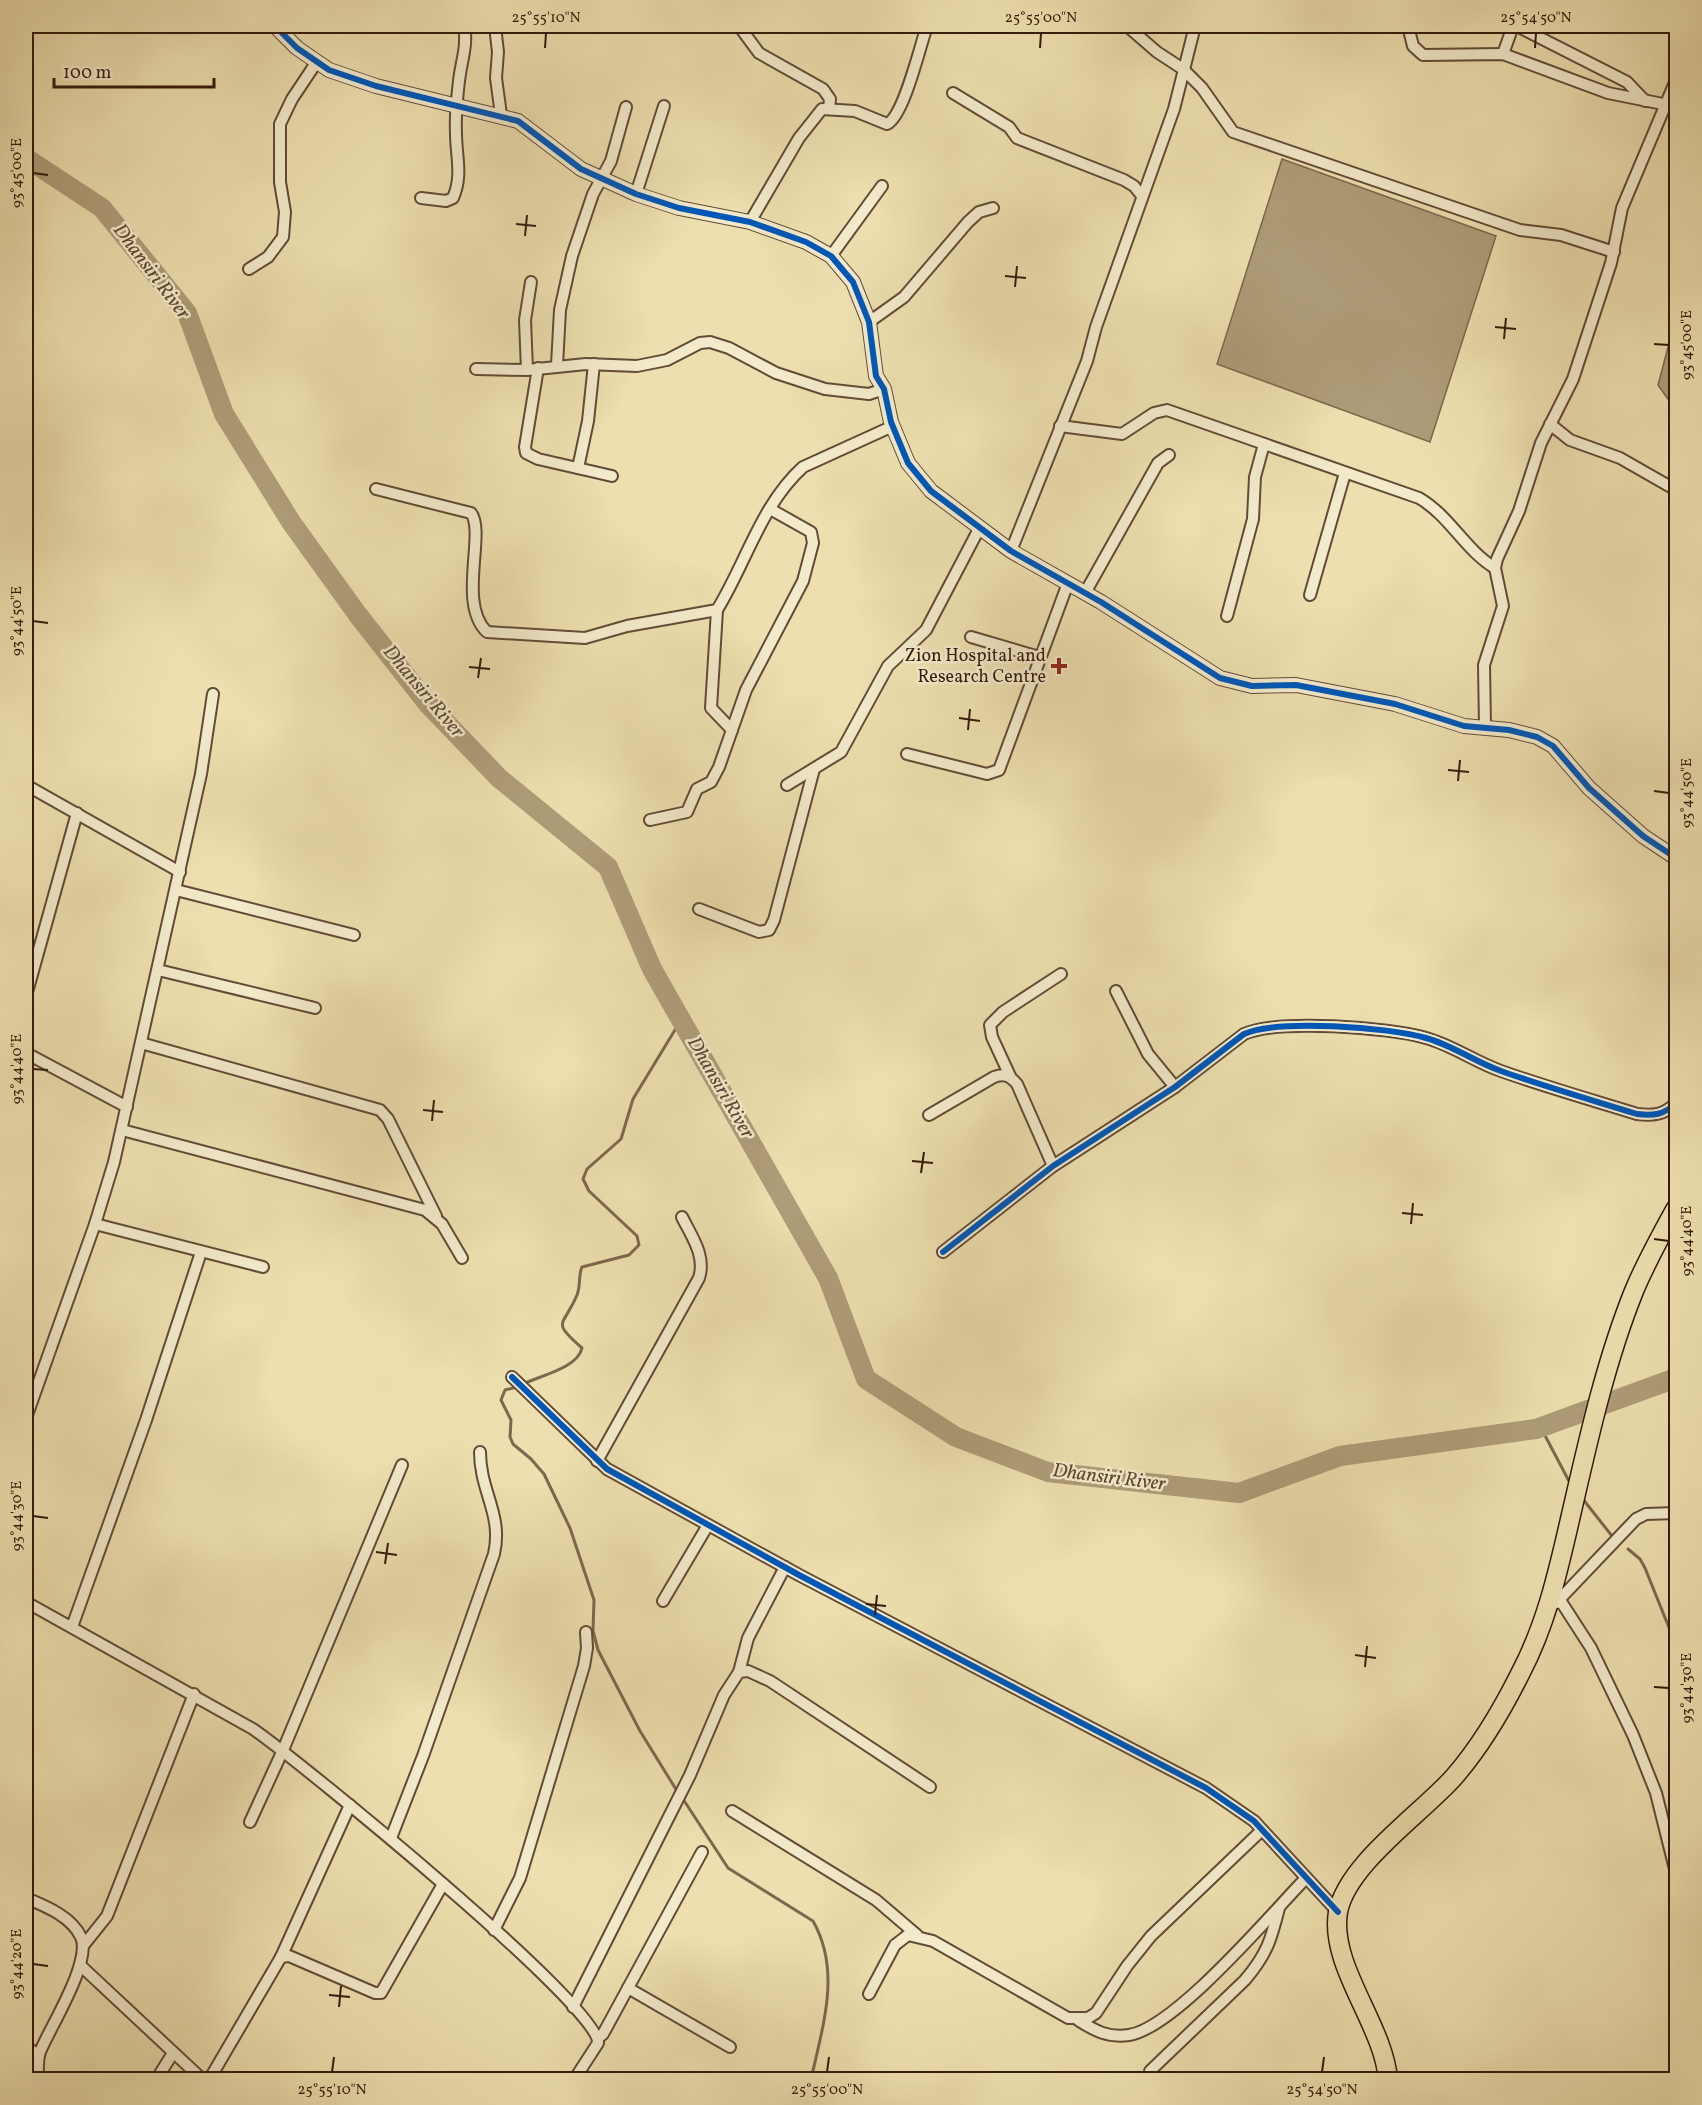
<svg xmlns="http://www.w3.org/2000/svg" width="1702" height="2105" viewBox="0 0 1702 2105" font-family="Vollkorn,serif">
	<rect width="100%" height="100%" fill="#eddfaf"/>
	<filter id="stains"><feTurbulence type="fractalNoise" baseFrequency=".00333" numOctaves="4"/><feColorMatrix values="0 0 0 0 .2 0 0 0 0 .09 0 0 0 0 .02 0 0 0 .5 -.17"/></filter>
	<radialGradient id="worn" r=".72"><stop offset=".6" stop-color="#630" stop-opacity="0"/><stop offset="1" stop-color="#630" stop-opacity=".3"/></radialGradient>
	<g fill="#ae9c78" stroke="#7d684d" stroke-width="1.5">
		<path d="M1282,159L1496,236L1430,442L1217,364Z"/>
		<path d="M1676,317V407L1673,406L1658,385Z"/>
	</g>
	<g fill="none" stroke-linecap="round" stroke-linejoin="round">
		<g stroke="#7d684d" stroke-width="3">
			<path d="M523,1384C539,1376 578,1368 582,1348C550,1320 564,1327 577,1295C581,1285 578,1275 582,1267L629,1255L639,1245L637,1236L589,1191L583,1179L587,1169L621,1139L633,1099L681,1020"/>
			<path d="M517,1387L505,1390L501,1400L511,1420L510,1437L513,1444L531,1459L544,1474L570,1528L594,1600L593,1631L598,1650L640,1731L677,1791"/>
			<path d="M1541,1428L1570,1483"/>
			<path d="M1582,1498L1612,1536"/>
			<path d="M1628,1549L1640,1559L1645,1568L1676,1645"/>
			<path d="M683,1799L728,1868L813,1921C842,1972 822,2027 811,2080"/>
		</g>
		<path stroke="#ae9c78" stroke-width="20" d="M26,158L102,208L187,313L224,414L291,522L358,615L428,704L499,778L608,867L652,969L828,1278L866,1379L956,1437L1048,1472L1239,1493L1340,1456L1536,1429L1676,1378"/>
		<defs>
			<g id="minor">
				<path d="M495,26L498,52L496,78L501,115"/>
				<path d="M739,26L759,53L823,89L830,99L829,108"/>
				<path d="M1127,26L1157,52L1183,69L1202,88L1233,132L1520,230L1561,235L1614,252"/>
				<path d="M1408,26L1413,46L1423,55L1503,54L1608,93L1668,105"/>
				<path d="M1517,26L1627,82L1645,101"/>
				<path d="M1503,54L1513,26"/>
				<path d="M953,93L1009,127L1017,138L1124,180L1134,186L1142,196"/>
				<path d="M636,194L664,106"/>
				<path d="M421,198L446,201L453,198C463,175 456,157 456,133C455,116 457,98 459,81C461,62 468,45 464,26"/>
				<path d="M750,222L799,138L822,109L855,111L887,124C904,116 920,46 927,26"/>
				<path d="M831,256L882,186"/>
				<path d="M249,269L268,257L283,237L285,212L280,182V124L292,99L316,63"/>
				<path d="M869,322L904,297L968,222L979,212L993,208"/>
				<path d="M557,365L560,310L572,256L593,194L611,161L626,107"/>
				<path d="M538,368L525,447L526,453L538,459L612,476"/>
				<path d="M476,369L527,370L586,364L637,366L667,360L700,343L710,342L729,348L776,373L825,389L869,394L884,389"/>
				<path d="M527,370L525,320L531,282"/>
				<path d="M1550,424L1570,440L1620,458L1676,490"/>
				<path d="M1060,426L1122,434L1154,413L1167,410L1419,498C1450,516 1465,550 1495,568"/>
				<path d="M578,468L588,421L594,364"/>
				<path d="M376,489L471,513C486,533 457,604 487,632L585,638L627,626L717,610C746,563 761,505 803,467L893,426"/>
				<path d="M1011,551L1087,361L1096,327L1174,109L1195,26"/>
				<path d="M1085,593L1158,463L1169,455"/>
				<path d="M1310,595L1345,473"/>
				<path d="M717,610L711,708L732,730"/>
				<path d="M1227,616L1253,519L1255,477L1264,444"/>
				<path d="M971,637L1039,657"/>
				<path d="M1485,727L1484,665L1503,606L1495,568L1497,559L1519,511L1541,443L1573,379L1611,263L1622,208L1676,80"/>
				<path d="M907,754L987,774L999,770L1068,583"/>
				<path d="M26,785L180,872"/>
				<path d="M787,785L841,752L888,666L926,630L980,527"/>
				<path d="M650,820L687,812L697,789L711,782L719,767L746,690L803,581L813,543L811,532L770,509"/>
				<path d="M176,890L354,935"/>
				<path d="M699,909L759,932L769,930L774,920L814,769"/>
				<path d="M158,970L315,1008"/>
				<path d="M1116,991L1148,1054L1175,1087"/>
				<path d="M26,996L77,813"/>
				<path d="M141,1043L380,1110L388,1119L436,1216"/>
				<path d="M26,1053L127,1107"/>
				<path d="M1010,1076L992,1037L990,1025L1003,1012L1061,974"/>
				<path d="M929,1115L994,1077C1005,1073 1010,1076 1017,1084L1053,1166"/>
				<path d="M122,1130L425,1210L442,1224L462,1258"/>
				<path d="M95,1224L263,1267"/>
				<path d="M943,1252L1053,1166L1175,1087L1244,1034C1277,1019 1389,1027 1426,1038C1452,1045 1475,1062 1501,1071C1546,1087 1592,1100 1637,1114C1653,1116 1664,1115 1676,1103"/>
				<path d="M512,1377L607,1469L799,1575L1206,1788L1254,1821L1338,1912"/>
				<path d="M26,1418L95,1224L114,1162L201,774L213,694"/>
				<path d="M597,1461L699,1278C706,1256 692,1237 682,1217"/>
				<path d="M1560,1600L1591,1648L1633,1735L1656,1793L1676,1873"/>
				<path d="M663,1601L708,1525"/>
				<path d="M26,1602L253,1729C298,1760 602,2008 598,2043L574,2080"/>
				<path d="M1556,1603L1636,1519L1646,1514L1676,1513"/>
				<path d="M72,1627L146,1420L201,1252"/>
				<path d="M739,1672L748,1638L785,1567"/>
				<path d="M732,1811L876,1900L917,1935"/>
				<path d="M250,1822L283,1750L402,1465"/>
				<path d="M391,1838L423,1756L494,1554C503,1514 480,1492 480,1452"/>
				<path d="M26,1898C45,1906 71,1916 81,1937C92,1962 50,2027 40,2052C37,2060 38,2071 38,2080"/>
				<path d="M494,1930L520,1878L584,1666L587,1648L586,1632"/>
				<path d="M83,1946L107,1916L194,1694"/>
				<path d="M281,1957L350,1805"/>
				<path d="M80,1965L203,2080"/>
				<path d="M628,1988L730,2047"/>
				<path d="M869,1994L895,1945L908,1935L933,1941L1068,2018H1088L1096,2013L1127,1966L1151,1936L1262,1830"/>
				<path d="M573,2007L690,1775L724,1695L739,1672L748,1671L770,1681L930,1787"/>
				<path d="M1078,2020C1095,2031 1108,2038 1129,2035C1175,2028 1271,1914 1306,1878"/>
				<path d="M598,2038L603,2034L702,1852"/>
				<path d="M26,2047L39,2055"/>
				<path d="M1150,2071L1245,1980C1267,1954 1271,1940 1279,1908"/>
				<path d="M156,2080L173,2053"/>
				<path d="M209,2080L281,1957L289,1956L375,1993H381L443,1884"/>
			</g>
			<path id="tertiary" d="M275,26L297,48L329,70L376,86L518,121L581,169L636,194L679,208L750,222L806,242L831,256L853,282L869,322L876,376L884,389L891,422L908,463L931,491L1011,551L1101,602L1220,678L1252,686L1296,685L1395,704L1464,726L1509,730L1537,737L1553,746L1589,788L1643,836L1676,858"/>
			<path id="primary" d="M1388,2080C1384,2025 1329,1966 1338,1912C1347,1864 1421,1814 1454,1777C1481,1746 1502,1710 1520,1674C1549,1619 1560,1562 1574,1502C1590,1432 1607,1358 1634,1291C1646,1262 1661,1235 1676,1208"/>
		</defs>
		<use href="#minor" stroke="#624b36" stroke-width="14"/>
		<use href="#tertiary" stroke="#624b36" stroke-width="16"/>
		<use href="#primary" stroke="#341a0d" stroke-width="21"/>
		<use href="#minor" stroke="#f3eacb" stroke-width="10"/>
		<use href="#tertiary" stroke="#f3eacb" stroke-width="14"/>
		<use href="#primary" stroke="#eddfaf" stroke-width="18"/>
		<defs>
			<g id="cycleway">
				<path d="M275,26L297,48L329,70L376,86L518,121L581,169L636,194L679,208L750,222L806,242L831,256L853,282L869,322L876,376L884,389L891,422L908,463L931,491L1011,551L1101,602L1220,678L1252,686L1296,685L1395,704L1464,726L1509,730L1537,737L1553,746L1589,788L1643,836L1676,858"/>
				<path d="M943,1252L1053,1166L1175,1087L1244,1034C1277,1019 1389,1027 1426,1038C1452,1045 1475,1062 1501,1071C1546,1087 1592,1100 1637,1114C1653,1116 1664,1115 1676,1103"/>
				<path d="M512,1377L607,1469L799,1575L1206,1788L1254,1821L1338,1912"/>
			</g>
		</defs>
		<use href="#cycleway" stroke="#f3eacb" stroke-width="10"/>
		<use href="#cycleway" stroke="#0057b8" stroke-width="6"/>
	</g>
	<path fill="none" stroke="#341a0d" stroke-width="2" d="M545,48L546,33M1040,48L1041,33M1535,48L1536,33M33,173L48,175M516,224L536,226M525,236L527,215M1005,276L1026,278M1015,287L1017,266M1495,327L1516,329M1504,339L1506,318M1654,344L1669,345M33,621L48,623M469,667L490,669M478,678L481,658M959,718L980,721M968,730L970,709M1448,770L1469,772M1458,781L1460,760M1654,791L1669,793M33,1069L48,1070M423,1110L443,1112M432,1121L434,1100M912,1161L933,1163M921,1173L924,1152M1402,1213L1423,1215M1411,1224L1413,1203M1654,1239L1669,1241M33,1516L48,1518M376,1552L397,1555M385,1564L388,1543M866,1604L886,1606M875,1615L877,1595M1355,1655L1376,1658M1365,1667L1367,1646M1654,1687L1669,1688M33,1964L48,1966M329,1995L350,1997M339,2007L341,1986M332,2072L334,2057M827,2072L829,2057M1322,2072L1324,2057"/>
	<path fill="#8f2418" stroke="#f3eacb" stroke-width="2" d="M1056 657h6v6h6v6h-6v6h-6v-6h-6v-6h6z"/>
	<g text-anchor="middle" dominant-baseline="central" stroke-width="5" stroke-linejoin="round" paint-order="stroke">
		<g font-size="18" fill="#341a0d" stroke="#f3eacb" text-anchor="end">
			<text x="1046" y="656">Zion Hospital and<tspan x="1046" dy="21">Research Centre</tspan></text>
		</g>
		<g font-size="20" font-style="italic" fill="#5f4832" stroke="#f3eacb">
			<text transform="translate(151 272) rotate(53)">Dhansiri River</text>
			<text transform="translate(423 692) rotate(50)">Dhansiri River</text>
			<text transform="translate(720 1088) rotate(60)">Dhansiri River</text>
			<text transform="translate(1109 1478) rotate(7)">Dhansiri River</text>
		</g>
	</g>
	<rect width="1702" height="2105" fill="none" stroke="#eddfaf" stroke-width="66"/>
	<path d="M54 78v9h160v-9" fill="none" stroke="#341a0d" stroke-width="3"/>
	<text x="63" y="78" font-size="18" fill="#341a0d" stroke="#f3eacb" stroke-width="4.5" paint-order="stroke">100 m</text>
	<rect x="33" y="33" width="1636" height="2039" fill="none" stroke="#341a0d" stroke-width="2"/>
	<g font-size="15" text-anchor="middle" fill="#341a0d">
		<text x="546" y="22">25°55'10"N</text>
		<text x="1041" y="22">25°55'00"N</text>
		<text x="1536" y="22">25°54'50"N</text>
		<text transform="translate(16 173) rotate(-90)" y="5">93°45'00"E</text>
		<text transform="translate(1686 345) rotate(-90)" y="5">93°45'00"E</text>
		<text transform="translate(16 621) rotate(-90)" y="5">93°44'50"E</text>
		<text transform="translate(1686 793) rotate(-90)" y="5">93°44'50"E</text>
		<text transform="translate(16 1069) rotate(-90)" y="5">93°44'40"E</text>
		<text transform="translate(1686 1241) rotate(-90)" y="5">93°44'40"E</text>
		<text transform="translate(16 1516) rotate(-90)" y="5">93°44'30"E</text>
		<text transform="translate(1686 1688) rotate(-90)" y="5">93°44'30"E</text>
		<text transform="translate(16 1964) rotate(-90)" y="5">93°44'20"E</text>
		<text x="332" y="2094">25°55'10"N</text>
		<text x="827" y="2094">25°55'00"N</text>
		<text x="1322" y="2094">25°54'50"N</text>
	</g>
	<rect width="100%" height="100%" filter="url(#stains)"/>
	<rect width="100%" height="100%" fill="url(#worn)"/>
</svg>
